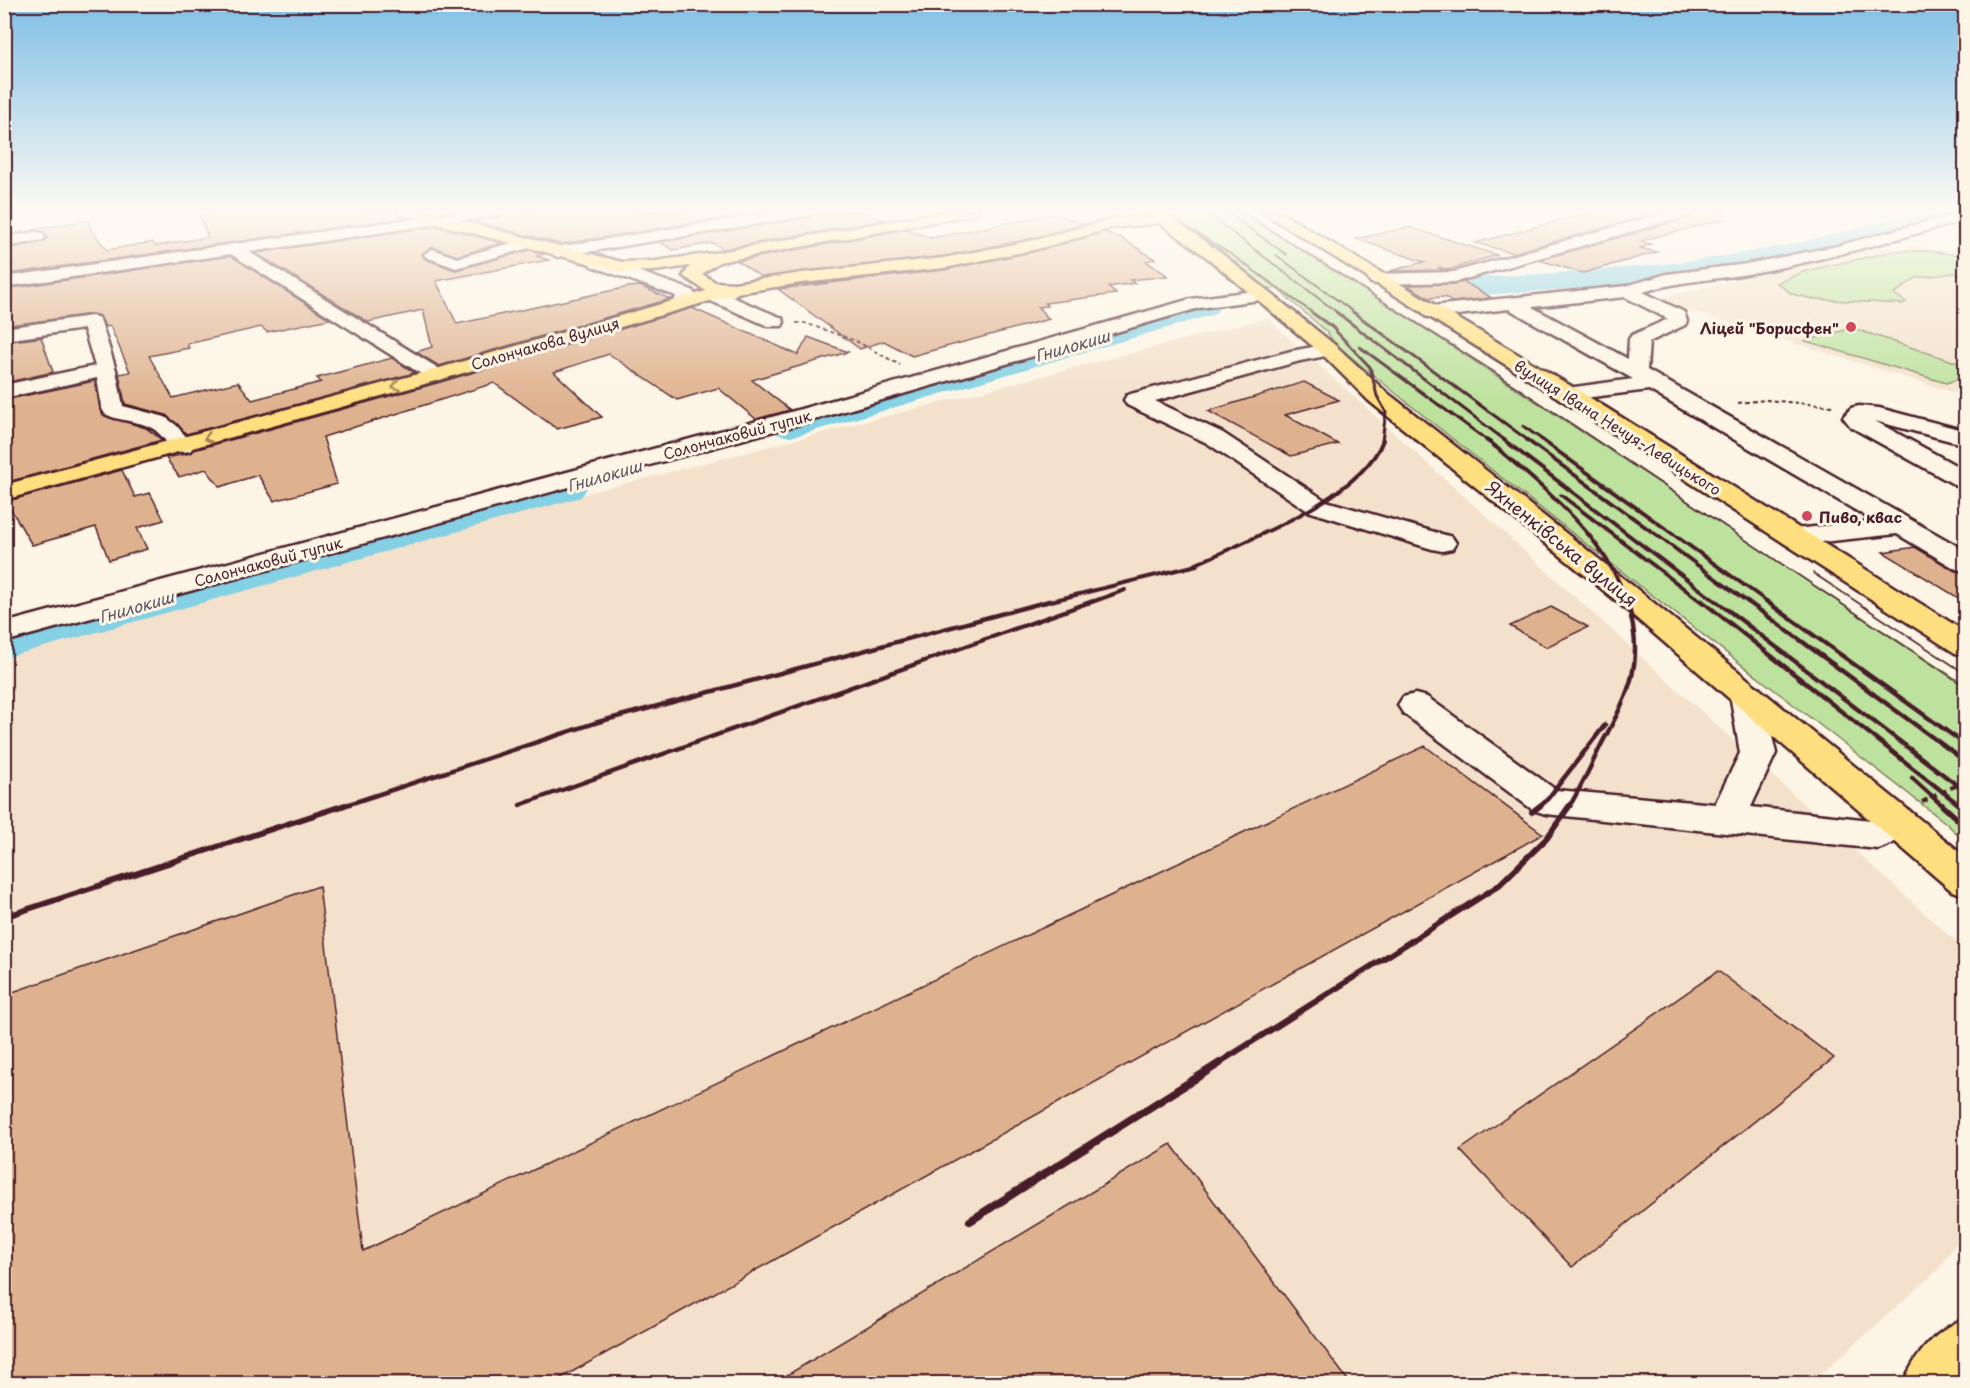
<svg xmlns="http://www.w3.org/2000/svg" width="1970" height="1388" viewBox="0 0 1970 1388" font-family="'Playpen Sans',sans-serif">
	<rect width="100%" height="100%" fill="#fcf5e5"/>
	<filter id="ink" filterUnits="userSpaceOnUse"><feTurbulence type="fractalNoise" baseFrequency=".0167" numOctaves="2"/><feDisplacementMap in="SourceGraphic" scale="12" xChannelSelector="R" yChannelSelector="G"/><feConvolveMatrix kernelMatrix="1 2 1 2 8 2 1 2 1" color-interpolation-filters="sRGB"/></filter>
	<g filter="url(#ink)">
		<g fill="#f3e1cb">
			<path d="M1887,246L1902,249L1916,246L1965,258V396L1653,299Z"/>
			<path d="M1267,318L1965,950V1230L1938,1270L1811,1383L5,1384V656L476,522Z"/>
		</g>
		<g fill="#bde29d" stroke="#848064" stroke-width="1.5">
			<path d="M1167,211H1239L1444,341L1965,685V842L1946,823C1742,664 1536,508 1336,345L1327,332L1277,289L1261,287Z"/>
			<path d="M1895,251H1930L1965,256V276L1955,273L1916,278L1894,294L1906,302L1903,304L1813,299L1792,294L1777,283L1805,271Z"/>
			<path d="M1852,328L1965,365V377L1946,383L1806,341Z"/>
		</g>
		<g fill="none" stroke-linecap="round" stroke-linejoin="round">
			<g fill="#84d0e4" fill-rule="evenodd">
				<path d="M1920,211H1958L1954,216C1879,239 1802,261 1724,273C1627,288 1529,291 1432,298L1422,295L1418,289L1422,283L1432,280C1529,274 1628,271 1724,256C1791,246 1856,230 1920,211Z"/>
				<path d="M1204,299L1215,302L1219,308L1215,314L803,434L790,437L777,434L771,426L777,418Z"/>
				<path d="M566,476L581,479L587,488L581,497L4,658V627Z"/>
			</g>
		</g>
		<g fill="#dfb28f" stroke="#4a1f2b" stroke-width="1.5">
			<path d="M223,211H395L397,215L404,218L8,274L6,249L43,242L47,238L44,232L32,230L88,220L90,228L107,250L152,242L156,246L208,237L199,215Z"/>
			<path d="M507,211H729L733,214L757,213L561,244L471,221L498,217Z"/>
			<path d="M841,211H862L884,220L723,249L713,243L673,250L660,242Z"/>
			<path d="M1596,211H1664L1513,253L1475,243Z"/>
			<path d="M1697,211H1725L1726,219L1640,241L1651,244L1640,248L1657,252L1583,273L1539,260L1694,216Z"/>
			<path d="M1055,214L1083,224L1034,238L944,256L761,277L738,261L907,229L930,238Z"/>
			<path d="M437,226L502,243L457,256L433,247L422,254L425,259L455,270L529,250L545,254L537,256L549,260L436,281L457,324L628,287L640,286L670,299L439,366L416,352L432,347L423,310L368,322L255,253Z"/>
			<path d="M1409,227L1497,255L1448,270L1438,267L1443,270L1390,271L1424,262L1356,239Z"/>
			<path d="M1105,232L1121,238L1155,259L1146,261L1168,276L1130,280L1135,283L1108,287L1116,294L1045,303L1047,306L1038,307L1049,319L912,356L884,341L860,349L778,289L944,270L1037,251Z"/>
			<path d="M231,256L330,319L267,332L261,327L187,344L189,348L149,356L173,398L238,382L252,400L321,382L317,378L392,358L415,373L186,434L166,415L125,404L119,374L130,372L110,326L105,327L100,316L92,314L4,326V289Z"/>
			<path d="M1464,282L1492,298L1452,302L1445,297L1429,298L1407,285L1455,284Z"/>
			<path d="M692,308L798,355L808,337L848,352L752,380L790,410L756,419L718,388L677,400L609,354L554,372L602,417L557,429L494,383L323,437L337,484L274,501L258,475L220,487L206,469L179,477L166,458L190,453L194,450L437,383Z"/>
			<path d="M41,337L53,372L4,383V342L44,337Z"/>
			<path d="M95,381L100,409L103,415L146,428L162,440L4,483V400Z"/>
			<path d="M1304,382L1339,400L1285,415L1338,444L1291,456L1208,411Z"/>
			<path d="M122,470L135,497L150,493L164,520L137,528L147,549L109,560L96,527L32,545L9,506H4V502Z"/>
			<path d="M1915,547L1955,571L1965,573V602L1883,552Z"/>
			<path d="M1551,607L1588,627L1546,647L1510,626Z"/>
			<path d="M1425,746L1543,834L552,1383H4V995L319,886L363,1251Z"/>
			<path d="M1718,971L1834,1058L1572,1267L1460,1150Z"/>
			<path d="M1171,1144L1350,1383H774Z"/>
		</g>
		<g fill="none" stroke-linecap="round" stroke-linejoin="round">
			<defs>
				<g id="minor">
					<path d="M467,211H505L498,215L249,252L443,371L446,375L443,379L436,381L429,379L231,254L4,287V277Z"/>
					<path d="M784,211H819L812,215L557,257L549,252L557,247Z"/>
					<path d="M1148,211H1164L1170,218L1168,221H1158Z"/>
					<path d="M1672,211H1695L1693,214L1455,282L1377,284L1371,283L1368,279L1371,275L1377,274L1454,272Z"/>
					<path d="M1966,211V220C1893,240 1821,261 1747,274C1712,280 1678,281 1643,292L1684,312L1687,321L1685,325L1649,342L1647,370L1966,551V571L1956,569L1897,534L1794,545L1784,543L1780,537L1784,531L1794,529L1874,521L1649,390L1568,400L1560,399L1557,394L1560,389L1633,379L1509,309L1432,318L1425,316L1423,312L1425,308L1432,306L1626,286L1667,274L1747,264L1837,246ZM1625,297L1668,319L1632,335L1629,339L1628,359L1532,307Z"/>
					<path d="M37,232L43,234L45,237L43,240L4,247V237Z"/>
					<path d="M530,238L536,240L538,243L536,246L456,268L426,257L424,254L432,249L457,258Z"/>
					<path d="M597,257L692,290L695,294L689,306H677L674,302L676,296L591,266L589,262L591,258Z"/>
					<path d="M735,283L741,284L744,288L732,297L782,318L784,322L782,326H768L711,301L708,297L711,293Z"/>
					<path d="M1261,290L1267,291L1270,295L1267,299L1199,308L803,423L4,642V623L787,413L1191,299Z"/>
					<path d="M92,316L99,318L101,322L116,370L123,406L165,417L176,425L194,446L190,451C170,456 167,437 152,428C138,420 120,422 105,414L102,409L97,378L4,398V385L95,366L84,329L4,340V328Z"/>
					<path d="M1329,344L1336,346L1339,350L1336,354L1300,361L1155,401L1223,433L1326,501L1452,537L1456,543L1452,549L1442,551L1432,549L1308,511L1207,443L1127,405L1124,400L1127,395L1291,351Z"/>
					<path d="M1859,406L1879,408L1966,431V445L1875,421L1966,471V488L1957,486L1851,427L1843,417L1851,408Z"/>
					<path d="M1746,684L1758,687L1762,694L1776,753L1751,807L1871,820C1885,810 1894,806 1910,811L1916,821C1907,836 1894,844 1878,849L1546,814L1533,810L1403,713L1398,705L1403,697L1415,694L1427,697L1556,790L1715,804L1740,753L1730,694L1734,687Z"/>
				</g>
				<g id="major">
					<path d="M397,211H422L622,262L655,261L714,253L947,211H978L971,215L719,262L702,274L715,282L734,283L802,273L944,258L1035,240L1111,219L1168,215L1221,253L1336,346L1385,391L1633,586L1966,857V895L1952,891L1613,598L1369,401L1322,354L1209,259L1160,223L1112,228L1037,249L944,268L802,283L737,293L443,379L4,500V485L429,371L706,291L683,276L690,266L655,271L622,272L399,214Z"/>
					<path d="M1261,211H1278L1576,389L1966,632V655L1955,653L1560,399Z"/>
					<path d="M1966,1318V1384H1903C1915,1354 1936,1330 1966,1318Z"/>
				</g>
			</defs>
			<use href="#minor" stroke="#4a1f2b" stroke-width="5"/>
			<use href="#major" stroke="#4a1f2b" stroke-width="5"/>
			<g stroke="#4a1f2b" stroke-width="2" stroke-dasharray="4 3" stroke-linecap="butt">
				<path d="M796,323H805L856,341L900,365"/>
				<path d="M1738,403L1766,400L1832,406"/>
			</g>
			<path stroke="#4a1f2b" stroke-width="4" stroke-dasharray="6 4.5" stroke-linecap="butt" d="M1922,802L1957,785L1966,784"/>
			<use href="#minor" fill="#fcf5e5" fill-rule="evenodd"/>
			<use href="#major" fill="#fedf80" fill-rule="evenodd"/>
			<g stroke="#4a1f2b" stroke-width="1.5">
				<path d="M1241,211L1491,370L1966,687"/>
				<path d="M1813,573L1966,674"/>
			</g>
			<g stroke="#4a1f2b" stroke-width="2">
				<path d="M1204,211L1338,313"/>
				<path d="M1225,211L1287,255"/>
				<path d="M1189,228L1232,255L1313,313"/>
				<path d="M1276,255L1355,313"/>
			</g>
			<g stroke="#4a1f2b" stroke-width="3">
				<path d="M1311,312L1336,330"/>
				<path d="M1336,312L1506,441"/>
				<path d="M1353,312L1529,441"/>
				<path d="M1330,325L1370,367L1377,396L1386,412L1382,441"/>
				<path d="M1360,347L1488,441"/>
				<path d="M1523,426L1544,441"/>
			</g>
			<g stroke="#4a1f2b" stroke-width="4">
				<path d="M1486,440L1496,447"/>
				<path d="M1504,440L1718,603"/>
				<path d="M1527,440L1749,603"/>
				<path d="M1542,440L1769,603"/>
				<path d="M1490,442C1542,487 1606,535 1627,603"/>
				<path d="M1561,495L1703,603"/>
				<path d="M1190,567C1244,541 1362,498 1383,440"/>
				<path d="M1043,603L1197,565"/>
				<path d="M1089,603L1125,590"/>
			</g>
			<g stroke="#4a1f2b" stroke-width="4.5">
				<path d="M1702,601L1962,807"/>
				<path d="M1716,601L1966,792"/>
				<path d="M1747,601L1966,762"/>
				<path d="M1766,601L1966,745"/>
				<path d="M1912,778L1944,807"/>
				<path d="M520,805L1093,601"/>
				<path d="M340,807L598,722L1049,601"/>
				<path d="M1539,807L1546,801L1605,725"/>
				<path d="M1569,807C1581,787 1591,766 1601,745C1630,691 1646,663 1627,601"/>
			</g>
			<g stroke="#4a1f2b" stroke-width="6">
				<path d="M1942,805L1966,827"/>
				<path d="M1960,805L1966,810"/>
				<path d="M1532,812L1541,805"/>
				<path d="M4,917L345,805"/>
				<path d="M1217,1064L1498,886L1547,838L1570,805"/>
			</g>
			<path stroke="#4a1f2b" stroke-width="8" d="M970,1221L1220,1063"/>
		</g>
		<defs><path id="oneway-chevron" d="M-2-3.5L2.5 0L-2 3.5" fill="none" stroke-width="1.6" stroke-linecap="round" stroke-linejoin="round" transform="scale(1.5)"/></defs>
		<g stroke="#a47f56">
			<use href="#oneway-chevron" transform="translate(396 386) rotate(164)"/>
			<use href="#oneway-chevron" transform="translate(208 438) rotate(164)"/>
		</g>
	</g>
	<linearGradient id="sky" x2="0" y2="1"><stop stop-color="#80bfe6"/><stop offset="0.52" stop-color="#fefaf3"/><stop offset="1" stop-color="#fefaf3" stop-opacity="0"/></linearGradient>
	<rect width="1970" height="405" fill="url(#sky)"/>
	<g fill="#d1495b" stroke="#fcf5e5" stroke-width="2">
		<circle cx="1851" cy="327" r="6"/>
		<circle cx="1807" cy="516" r="6"/>
	</g>
	<g text-anchor="middle" dominant-baseline="central" stroke-width="6" stroke-linejoin="round" paint-order="stroke">
		<g font-size="15" font-weight="bold" fill="#4a1f2b" stroke="#fcf5e5" text-anchor="end">
			<text x="1839" y="327">Ліцей "Борисфен"</text>
			<text x="1819" y="516" text-anchor="start">Пиво, квас</text>
		</g>
		<g font-size="15" fill="#4a1f2b" stroke="#fcf5e5">
			<text transform="translate(545 343) rotate(-16)">Солончакова вулиця</text>
			<text transform="translate(1618 427) rotate(32)">вулиця Івана Нечуя-Левицького</text>
			<text transform="translate(737 434) rotate(-15)">Солончаковий тупик</text>
			<text transform="translate(268 561) rotate(-15)">Солончаковий тупик</text>
		</g>
		<g font-size="16" font-style="italic" fill="#5b5462" stroke="#fcf5e5">
			<text transform="translate(1072 345) rotate(-16)">Гнилокиш</text>
			<text transform="translate(604 475) rotate(-16)">Гнилокиш</text>
			<text transform="translate(136 606) rotate(-16)">Гнилокиш</text>
		</g>
		<g font-size="18" fill="#4a1f2b" stroke="#fcf5e5">
			<text transform="translate(1562 543) rotate(39)">Яхненківська вулиця</text>
		</g>
	</g>
	<rect width="1970" height="1388" fill="none" stroke="#fcf5e5" stroke-width="24"/>
	<rect x="12" y="12" width="1946" height="1364" fill="none" stroke="#4a1f2b" stroke-width="2" filter="url(#ink)"/>
</svg>
